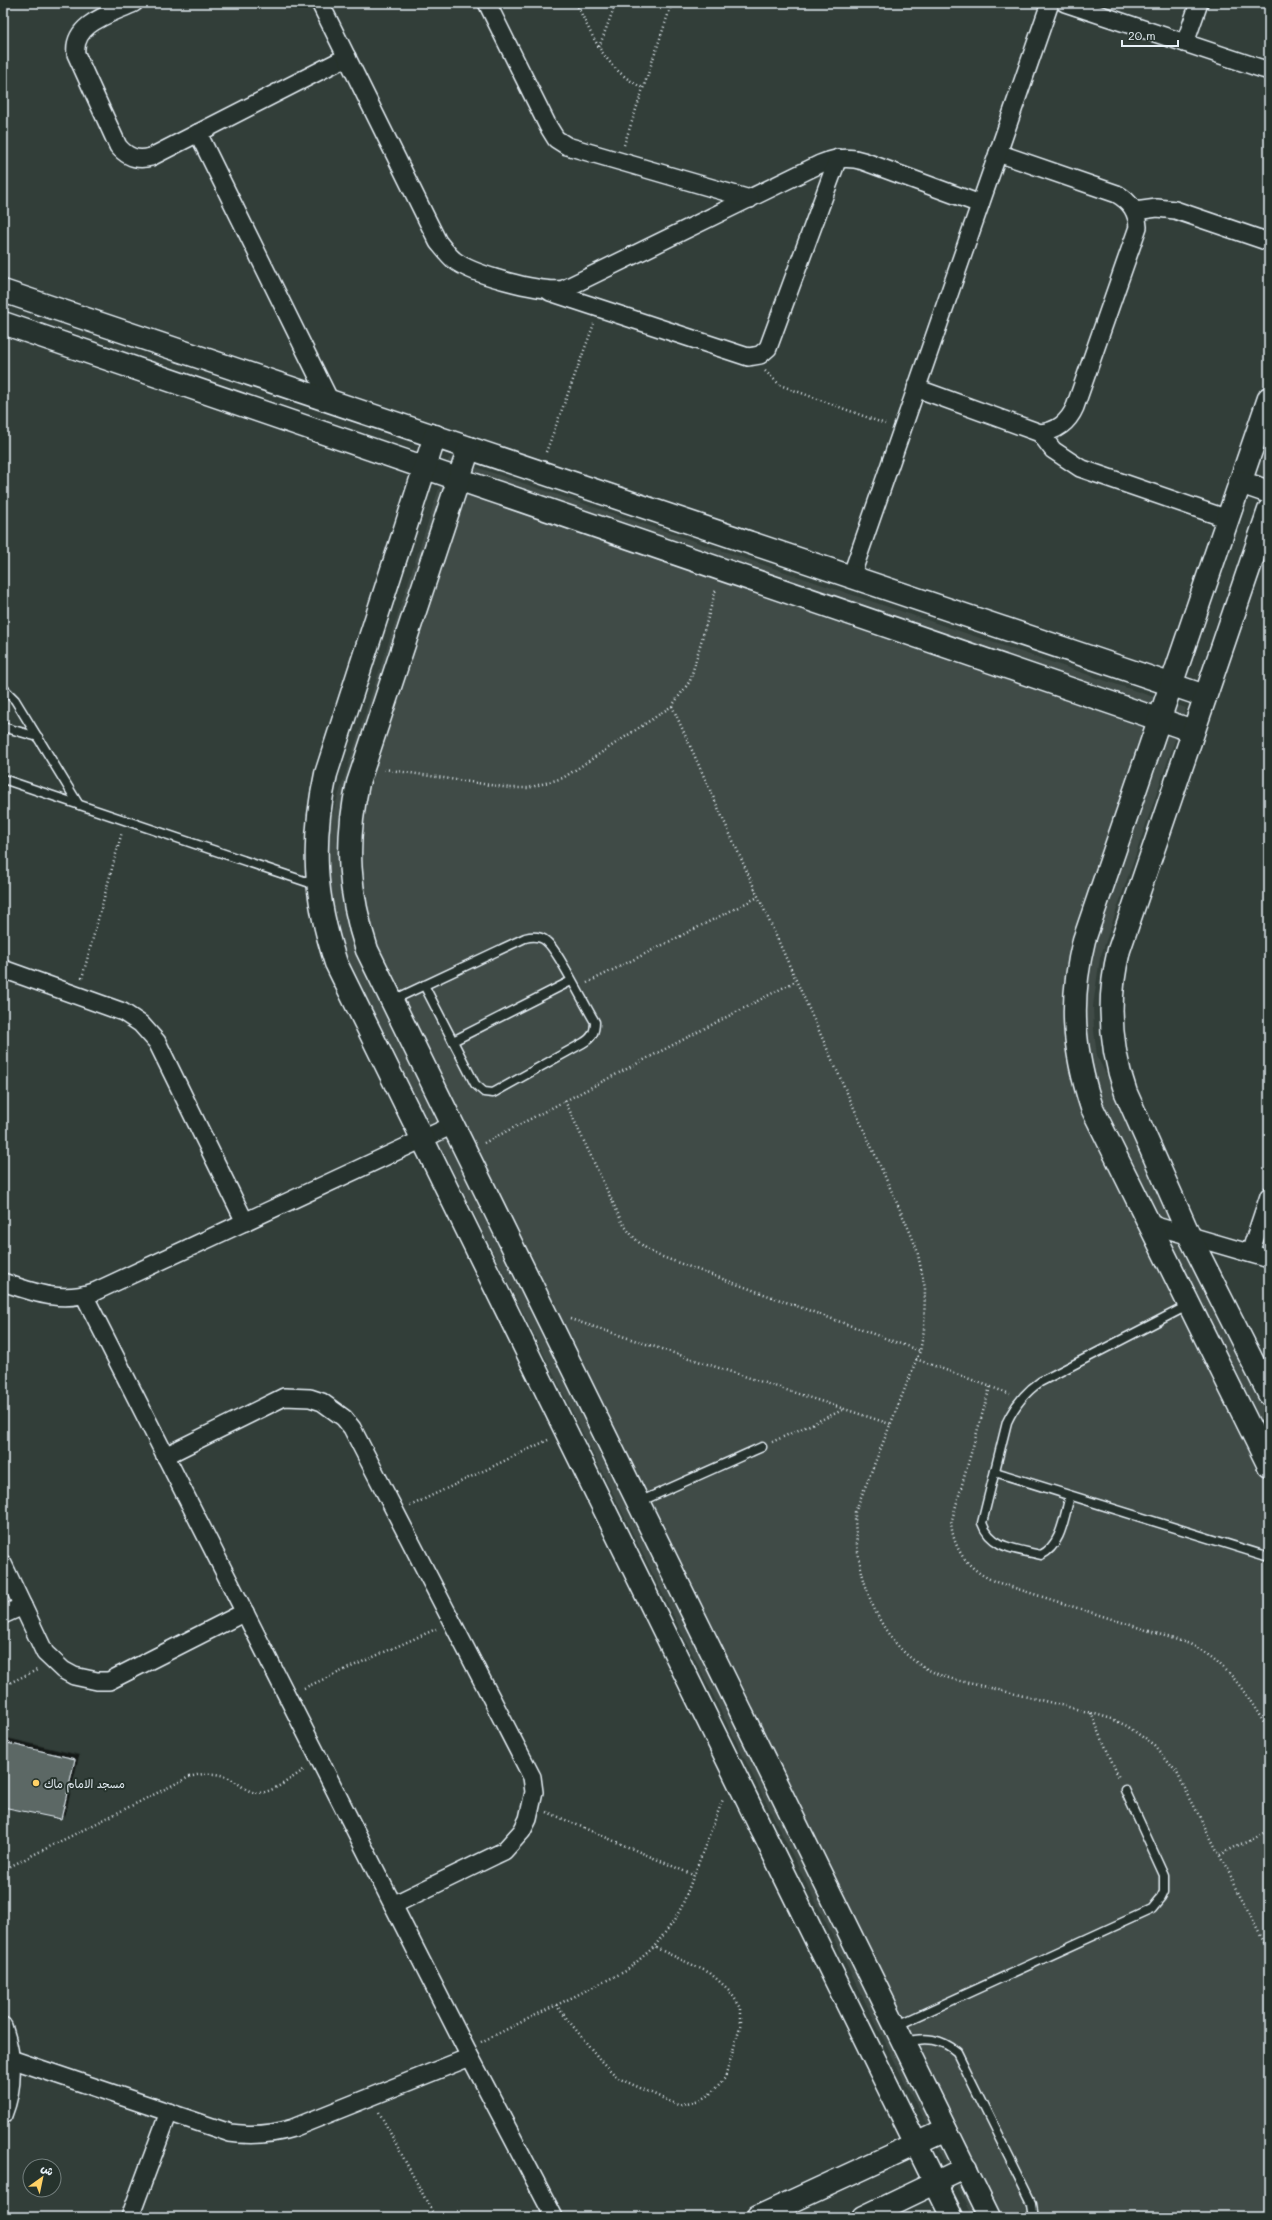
<svg xmlns="http://www.w3.org/2000/svg" width="1272" height="2220" viewBox="0 0 1272 2220" font-family="Mali,'Playpen Sans Arabic',sans-serif">
	<defs>
		<filter id="shadow"><feDropShadow dx="3.5" dy="-3.5" stdDeviation="0" flood-color="#0009"/></filter>
	</defs>
	<rect width="100%" height="100%" fill="#323e39"/>
	<filter id="ink" filterUnits="userSpaceOnUse"><feTurbulence type="fractalNoise" baseFrequency=".025" numOctaves="2"/><feDisplacementMap in="SourceGraphic" scale="8" xChannelSelector="R" yChannelSelector="G"/><feConvolveMatrix kernelMatrix="1 2 1 2 8 2 1 2 1" color-interpolation-filters="sRGB"/></filter>
	<g filter="url(#ink)">
		<path fill="#3f4b46" d="M449,458L1186,708L1100,958L1093,1006L1094,1031L1097,1056L1269,1411V2217H972L348,960L334,916L330,894L328,844L331,818Z"/>
		<path fill="#5c6865" stroke="#e8f1f8" filter="url(#shadow)" d="M3,1742L75,1759L61,1819L3,1807Z"/>
		<g fill="none" stroke-linecap="round" stroke-linejoin="round">
			<defs>
				<g id="lane">
					<path d="M3,688L15,700L79,805"/>
					<path d="M3,727L38,737"/>
					<path d="M3,779L316,885"/>
					<path d="M393,1000L525,938C533,936 540,936 546,941C558,950 585,1006 595,1022C595,1032 592,1038 583,1043L493,1093L484,1092L475,1084L424,985"/>
					<path d="M453,1041L571,981"/>
					<path d="M995,1472L1269,1557"/>
					<path d="M1070,1496C1064,1516 1062,1545 1041,1555C1018,1549 991,1549 982,1523L1007,1422C1015,1405 1025,1392 1040,1382L1189,1305"/>
					<path d="M639,1502L762,1447"/>
					<path d="M896,2026L1152,1909L1161,1898L1164,1892V1875L1125,1790"/>
					<path d="M905,2042C925,2037 941,2038 957,2052L1032,2204L1034,2217"/>
				</g>
				<g id="street">
					<path d="M134,3C111,14 72,23 76,54L118,146C127,157 137,161 151,157L347,57"/>
					<path d="M320,3L438,242C443,248 448,255 454,260C473,275 542,293 564,289L820,164C835,158 848,156 863,161L980,204"/>
					<path d="M487,3L548,126L556,139L567,146L750,199"/>
					<path d="M1065,3L1269,71"/>
					<path d="M1185,43L1199,3"/>
					<path d="M198,133L330,401"/>
					<path d="M1135,211L1157,208L1175,210L1269,242"/>
					<path d="M550,292L748,357L760,355L768,348L838,158"/>
					<path d="M916,388L1040,433C1057,431 1068,423 1075,407L1138,227C1137,212 1131,202 1117,194L998,153"/>
					<path d="M1040,433L1053,450L1080,468L1228,519"/>
					<path d="M851,577L1050,3"/>
					<path d="M3,969L123,1012L141,1024L157,1042L245,1222"/>
					<path d="M1149,1224L1269,1259"/>
					<path d="M1250,1253L1269,1196"/>
					<path d="M3,1282C35,1293 61,1303 94,1292L453,1125"/>
					<path d="M84,1295L466,2049L554,2217"/>
					<path d="M165,1456L284,1397L310,1398L322,1402L344,1418L352,1428L532,1777L534,1792L528,1819L522,1831L504,1851L393,1905"/>
					<path d="M3,1564L45,1653L63,1670L74,1676L97,1681H109L245,1612"/>
					<path d="M3,1615L23,1606"/>
					<path d="M3,2026C13,2055 15,2085 3,2115"/>
					<path d="M11,2059L230,2133C252,2136 271,2135 293,2128L470,2057"/>
					<path d="M130,2217L169,2112"/>
				</g>
				<g id="secondary">
					<path d="M3,291L1205,696"/>
					<path d="M3,323L1193,731"/>
					<path d="M1269,398L1084,940C1069,1001 1073,1049 1092,1108L1269,1466"/>
					<path d="M435,436L326,774C311,842 314,897 336,963L952,2217"/>
					<path d="M469,448L358,783C345,843 348,892 367,950L989,2217"/>
					<path d="M1240,482L1269,492"/>
					<path d="M1269,510L1119,950C1107,999 1109,1045 1126,1093L1189,1235L1269,1394"/>
					<path d="M758,2217L946,2130"/>
					<path d="M864,2217L966,2168"/>
				</g>
			</defs>
			<use href="#lane" stroke="#e8f1f8" stroke-width="11"/>
			<use href="#street" stroke="#e8f1f8" stroke-width="20"/>
			<use href="#secondary" stroke="#e8f1f8" stroke-width="25"/>
			<g stroke="#e8f1f8" stroke-width="2.5" stroke-dasharray="1 3" stroke-linecap="butt">
				<path d="M576,3C594,39 605,69 643,88"/>
				<path d="M599,47L616,3"/>
				<path d="M624,145L672,3"/>
				<path d="M765,371L780,385L885,424"/>
				<path d="M546,452L594,324"/>
				<path d="M672,706L910,1232L917,1250L925,1288L924,1330L920,1351L855,1512C855,1574 877,1651 940,1675C956,1681 974,1684 991,1688C1031,1698 1072,1707 1112,1719L1127,1726L1155,1746L1177,1773L1269,1951"/>
				<path d="M384,769L510,788H528L563,778L672,706L690,681L716,589"/>
				<path d="M82,978L122,832"/>
				<path d="M587,983L758,897"/>
				<path d="M565,1101L622,1222C632,1237 642,1247 657,1255L920,1351"/>
				<path d="M484,1143L796,981"/>
				<path d="M570,1319L890,1424"/>
				<path d="M916,1359L1010,1394"/>
				<path d="M990,1387L951,1523C954,1552 970,1571 996,1582L1190,1644C1231,1665 1246,1694 1269,1731"/>
				<path d="M772,1442L845,1409"/>
				<path d="M410,1506L548,1440"/>
				<path d="M3,1686L37,1670"/>
				<path d="M304,1688L436,1629"/>
				<path d="M1091,1713L1119,1778"/>
				<path d="M547,1812L693,1875"/>
				<path d="M1220,1855L1269,1829"/>
				<path d="M3,1870L189,1777C203,1773 216,1772 229,1778C241,1784 249,1796 265,1792C279,1788 293,1777 305,1769"/>
				<path d="M556,2005L601,2061L618,2078L678,2105L700,2100L710,2094L725,2078L741,2023V2008L729,1990L710,1973L654,1947"/>
				<path d="M481,2042L626,1971L654,1947L674,1921L682,1906L723,1799"/>
				<path d="M379,2112L435,2217"/>
			</g>
			<use href="#lane" stroke="#26332d" stroke-width="8"/>
			<use href="#street" stroke="#26332d" stroke-width="17"/>
			<use href="#secondary" stroke="#26332d" stroke-width="22"/>
		</g>
	</g>
	<circle fill="#ffd166" stroke="#26332d" stroke-width="1.5" cx="36" cy="1783" r="4"/>
	<g text-anchor="middle" dominant-baseline="central" stroke-width="4" stroke-linejoin="round" paint-order="stroke">
		<g font-size="11" fill="#e8f1f8" stroke="#26332d" text-anchor="start">
			<text x="44" y="1783">مسجد الامام ماك</text>
		</g>
	</g>
	<rect width="1272" height="2220" fill="none" stroke="#26332d" stroke-width="16"/>
	<rect x="8" y="8" width="1256" height="2204" fill="none" stroke="#e8f1f8" stroke-width="1.5" filter="url(#ink)"/>
	<g transform="translate(42 2178) rotate(33)"><circle r="19" fill="#26332d" stroke="#747f7e"/>
	<path d="M0-3L7 15L0 10L-7 15Z" fill="#ffd166"/>
	<text y="-6" font-size="11" font-weight="bold" text-anchor="middle" fill="#e8f1f8">ش</text>
	</g>
	<path d="M1122 40v6h56v-6" fill="none" stroke="#e8f1f8" stroke-width="2"/>
	<text x="1128" y="40" font-size="12" fill="#e8f1f8" stroke="#26332d" stroke-width="3" paint-order="stroke">20 m</text>
</svg>
